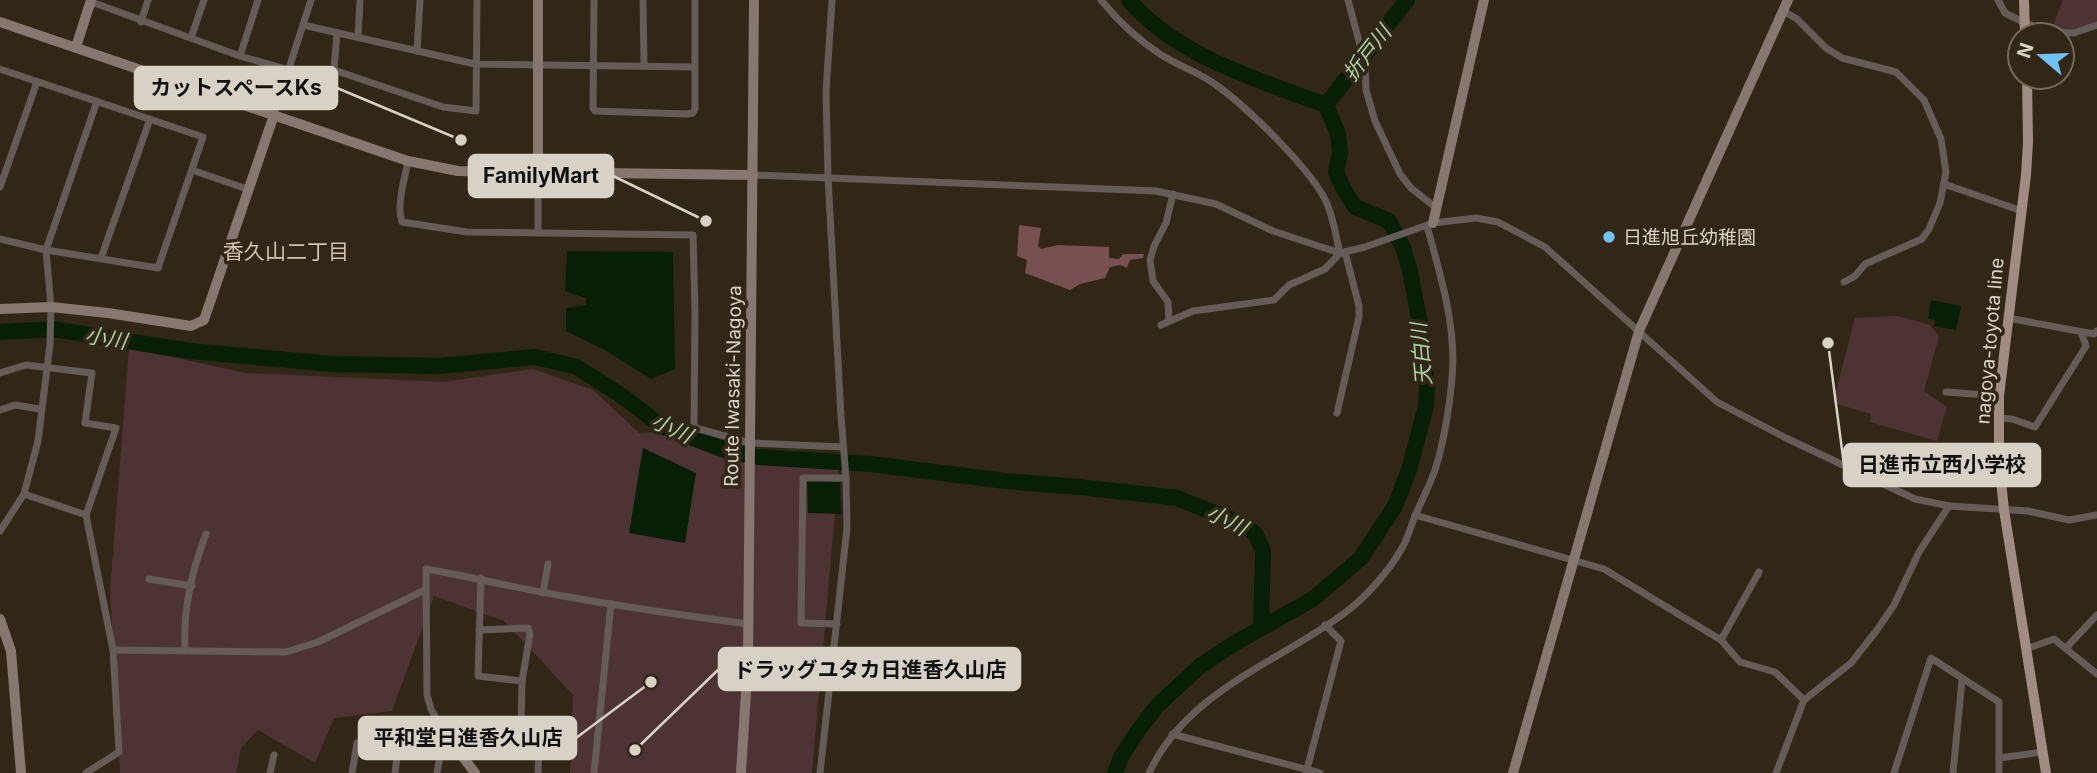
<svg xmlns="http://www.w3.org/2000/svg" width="2097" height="773" viewBox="0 0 2097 773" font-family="Inter,'Noto Sans JP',sans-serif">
	<rect width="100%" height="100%" fill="#322716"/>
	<g fill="#4e3335">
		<path d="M2063,0H2097V23L2074,30L2052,28Z"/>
		<path d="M1898,316L1930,325L1939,336L1924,391L1947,407L1937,441L1870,422L1871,414L1833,403L1855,318Z"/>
		<path d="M129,348L246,373L444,382L533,369L593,390L639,433L655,432L732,462L839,466L812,773H570L573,695L504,621L434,596L392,711L334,718L315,763L258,730L241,748L236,773H120L110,590Z"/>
	</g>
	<path fill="#795052" d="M1019,225L1041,228L1038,246L1041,249L1058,245L1109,247V258L1119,259L1123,254H1144L1143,258L1130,260L1127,268L1120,265L1110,267L1105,278L1080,284L1070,290L1025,273L1027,260L1017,256Z"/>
	<g fill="#071f06">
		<path d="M567,251L673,252L675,369L651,379L605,350L566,331V308L586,305V298L565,291Z"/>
		<path d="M1931,300L1961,306L1956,330L1934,326L1935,320L1928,319Z"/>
		<path d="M643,448L696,473L685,543L629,533Z"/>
		<path d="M807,480L840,482L841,514L808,513Z"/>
	</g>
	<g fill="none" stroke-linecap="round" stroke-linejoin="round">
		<g stroke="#071f06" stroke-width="16">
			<path d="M1326,105L1407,0"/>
			<path d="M0,332L53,329L190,351L332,364L439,366L535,357L577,367L625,398L661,426L731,452L758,457L871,464L1005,481L1080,487L1177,498L1245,525L1256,535L1263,551L1261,628"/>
			<path d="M1115,773L1121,757L1135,735L1157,706L1200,666L1235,643L1313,599L1361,558L1395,506L1409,470L1426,406L1427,384L1421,329L1410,271L1403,247L1389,221L1355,207L1343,188L1336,172L1340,153L1338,134L1326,105C1260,81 1175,55 1129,0"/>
		</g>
		<g stroke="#655b57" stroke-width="7">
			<path d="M594,0L593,108L595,111L687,114L693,113L695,109V0"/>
			<path d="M643,0L644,66"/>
			<path d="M1101,0C1118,21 1137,39 1160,54C1175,64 1192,70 1207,79C1239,98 1315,172 1328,206C1334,221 1336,238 1340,253L1325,269L1289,285L1274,300L1193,311L1161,325"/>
			<path d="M1348,0L1365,64L1366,90L1375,121L1400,174L1411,188L1435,207"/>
			<path d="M1998,0L2005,13L2025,23L2052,32L2074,33L2097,25"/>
			<path d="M90,4H97L240,56L289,70"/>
			<path d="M1783,11L1797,19L1826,48L1842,58L1896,72L1924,100L1941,139L1946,172L1940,203L1929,229L1922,239L1865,264L1855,276L1844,282"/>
			<path d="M141,22L148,0"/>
			<path d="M303,25L475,64L694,67"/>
			<path d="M337,33L334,70L443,107L476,111L477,0"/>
			<path d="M358,37L360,0"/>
			<path d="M191,38L204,0"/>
			<path d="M417,51L420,0"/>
			<path d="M240,56L258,0"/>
			<path d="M0,69L203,137L158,268L46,250L0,239"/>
			<path d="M274,115L311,0"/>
			<path d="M408,161C405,178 396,205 402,222L467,232L693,235L695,311L694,426L699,429L750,443L843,447"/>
			<path d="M192,170L247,189"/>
			<path d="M753,175L1156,191L1216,204L1273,231L1340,253L1365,247L1433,223L1476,218L1498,222L1545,247L1717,402L1786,438L1915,499L1949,506L2028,511L2069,520L2097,515"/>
			<path d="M1944,184L2022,211"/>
			<path d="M0,187L37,82"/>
			<path d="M538,232V173"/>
			<path d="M101,258L150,119"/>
			<path d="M2008,318L2094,334L2097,331"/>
			<path d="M1169,321L1168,302L1153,281L1150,260L1154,246L1166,223L1173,194"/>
			<path d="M0,373L26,365L92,373L85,423L116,428L86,515"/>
			<path d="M1946,392L1999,396"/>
			<path d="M0,410L15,405L40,409"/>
			<path d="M1337,413L1359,317V306L1345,252"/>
			<path d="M1999,418L2012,419L2035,427L2086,346L2081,332"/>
			<path d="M24,494L86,515L113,650L119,752L86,773"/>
			<path d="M1415,515L1604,569L1721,640L1740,662L1775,672L1804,700"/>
			<path d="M0,531L24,494L38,441L50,344L51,307L46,250L97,101"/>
			<path d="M481,578L478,676L522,681L521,728"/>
			<path d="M149,579L192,586"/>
			<path d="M543,593L548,564"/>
			<path d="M837,624L801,623L803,478H846"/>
			<path d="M479,630L528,628L530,634L522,681"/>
			<path d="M1721,640L1759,572"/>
			<path d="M2066,648L2097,615"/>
			<path d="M2026,649L2054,639L2097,674"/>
			<path d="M113,650L286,652L318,642L425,590"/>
			<path d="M185,651C183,612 192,570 206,534"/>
			<path d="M1172,734L1320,773"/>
			<path d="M1999,758L2043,752"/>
			<path d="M270,773L274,755"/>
			<path d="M352,773L357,743L398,748L444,732L540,727L538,773"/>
			<path d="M395,773L398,748"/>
			<path d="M437,773L444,732L431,709L427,695L426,569C467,576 506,586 547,593C614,606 681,615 748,624"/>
			<path d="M594,773L611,604"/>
			<path d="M820,773L847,528L846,478L841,416L828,177L826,92L832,0"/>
			<path d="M1149,773C1188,690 1278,663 1346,612C1367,596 1389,571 1402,548C1408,538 1411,525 1416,514C1422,499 1430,485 1435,470C1445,439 1452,393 1453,361C1453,315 1439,270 1427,226"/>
			<path d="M1306,773L1341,641L1325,625"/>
			<path d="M1776,773L1804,700L1851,663L1877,630L1894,605L1919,552L1949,506"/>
			<path d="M1894,773L1931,658L1999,702V773"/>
			<path d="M1953,773L1962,680"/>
		</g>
		<g stroke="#867770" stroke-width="10">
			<path d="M0,22L408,161L458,171L753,175"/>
			<path d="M76,47L91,0"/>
			<path d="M538,173V0"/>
			<path d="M1433,223L1484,0"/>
			<path d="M0,309L51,307L108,313L191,326L204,320L274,115"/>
			<path d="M0,619L11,651L21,773"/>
			<path d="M444,732L475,773"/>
			<path d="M741,773L748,660L754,0"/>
			<path d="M1513,773L1639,331L1788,0"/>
		</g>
		<g stroke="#a08c83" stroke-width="10">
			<path d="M2024,0L2025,35"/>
			<path d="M2027,77L2028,142L2026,175L1999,396V461L2004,510L2046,773"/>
		</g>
	</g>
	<circle fill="#6fc2f4" stroke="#322716" stroke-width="2.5" cx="1609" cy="237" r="7"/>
	<g text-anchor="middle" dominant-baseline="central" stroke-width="7" stroke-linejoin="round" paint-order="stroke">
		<g font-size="19" fill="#d8d1c6" stroke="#322716" text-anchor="start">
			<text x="1623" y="237">日進旭丘幼稚園</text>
		</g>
		<g font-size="19" fill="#d8d1c6" stroke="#322716">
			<text transform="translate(1990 341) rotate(-85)">nagoya-toyota line</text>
			<text transform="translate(733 386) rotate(-89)">Route Iwasaki-Nagoya</text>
		</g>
		<g font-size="21" font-style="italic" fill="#a7d5a1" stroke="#322716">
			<text transform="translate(1367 53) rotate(-52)">折戸川</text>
			<text transform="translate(106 338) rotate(9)">小川</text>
			<text transform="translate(1421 354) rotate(-95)">天白川</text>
			<text transform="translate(672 428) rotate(25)">小川</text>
			<text transform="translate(1227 520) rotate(26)">小川</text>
		</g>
		<g font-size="21" fill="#d0c2ae" stroke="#322716">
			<text x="286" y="251">香久山二丁目</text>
		</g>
	</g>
	<path fill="none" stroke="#d8d1c6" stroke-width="2.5" d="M461 140L337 88M706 221L613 176M1828 343L1844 465M635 750L719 669M651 682L576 738"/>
	<g fill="#d8d1c6" stroke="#322716" stroke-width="2.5">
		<circle cx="461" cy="140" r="7"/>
		<circle cx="706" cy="221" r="7"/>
		<circle cx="1828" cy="343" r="7"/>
		<circle cx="635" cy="750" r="7"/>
		<circle cx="651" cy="682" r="7"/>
	</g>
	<g fill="#d8d1c6" stroke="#d8d1c6" stroke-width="2.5">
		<rect x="135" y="67" width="202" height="42" rx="7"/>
		<rect x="469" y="155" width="144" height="42" rx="7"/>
		<rect x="1844" y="444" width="196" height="42" rx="7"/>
		<rect x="719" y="648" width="301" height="42" rx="7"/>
		<rect x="359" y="717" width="217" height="42" rx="7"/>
	</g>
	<g font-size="21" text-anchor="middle" font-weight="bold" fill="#111">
		<text x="236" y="95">カットスペースKs</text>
		<text x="541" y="183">FamilyMart</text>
		<text x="1942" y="472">日進市立西小学校</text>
		<text x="870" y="677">ドラッグユタカ日進香久山店</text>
		<text x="468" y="745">平和堂日進香久山店</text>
	</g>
	<g transform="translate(2041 56) rotate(289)"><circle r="33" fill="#322716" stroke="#746b5c" stroke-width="2"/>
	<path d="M0-5L12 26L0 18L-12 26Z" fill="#6fc2f4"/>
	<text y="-10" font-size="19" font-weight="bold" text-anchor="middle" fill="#d8d1c6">N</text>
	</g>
</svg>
